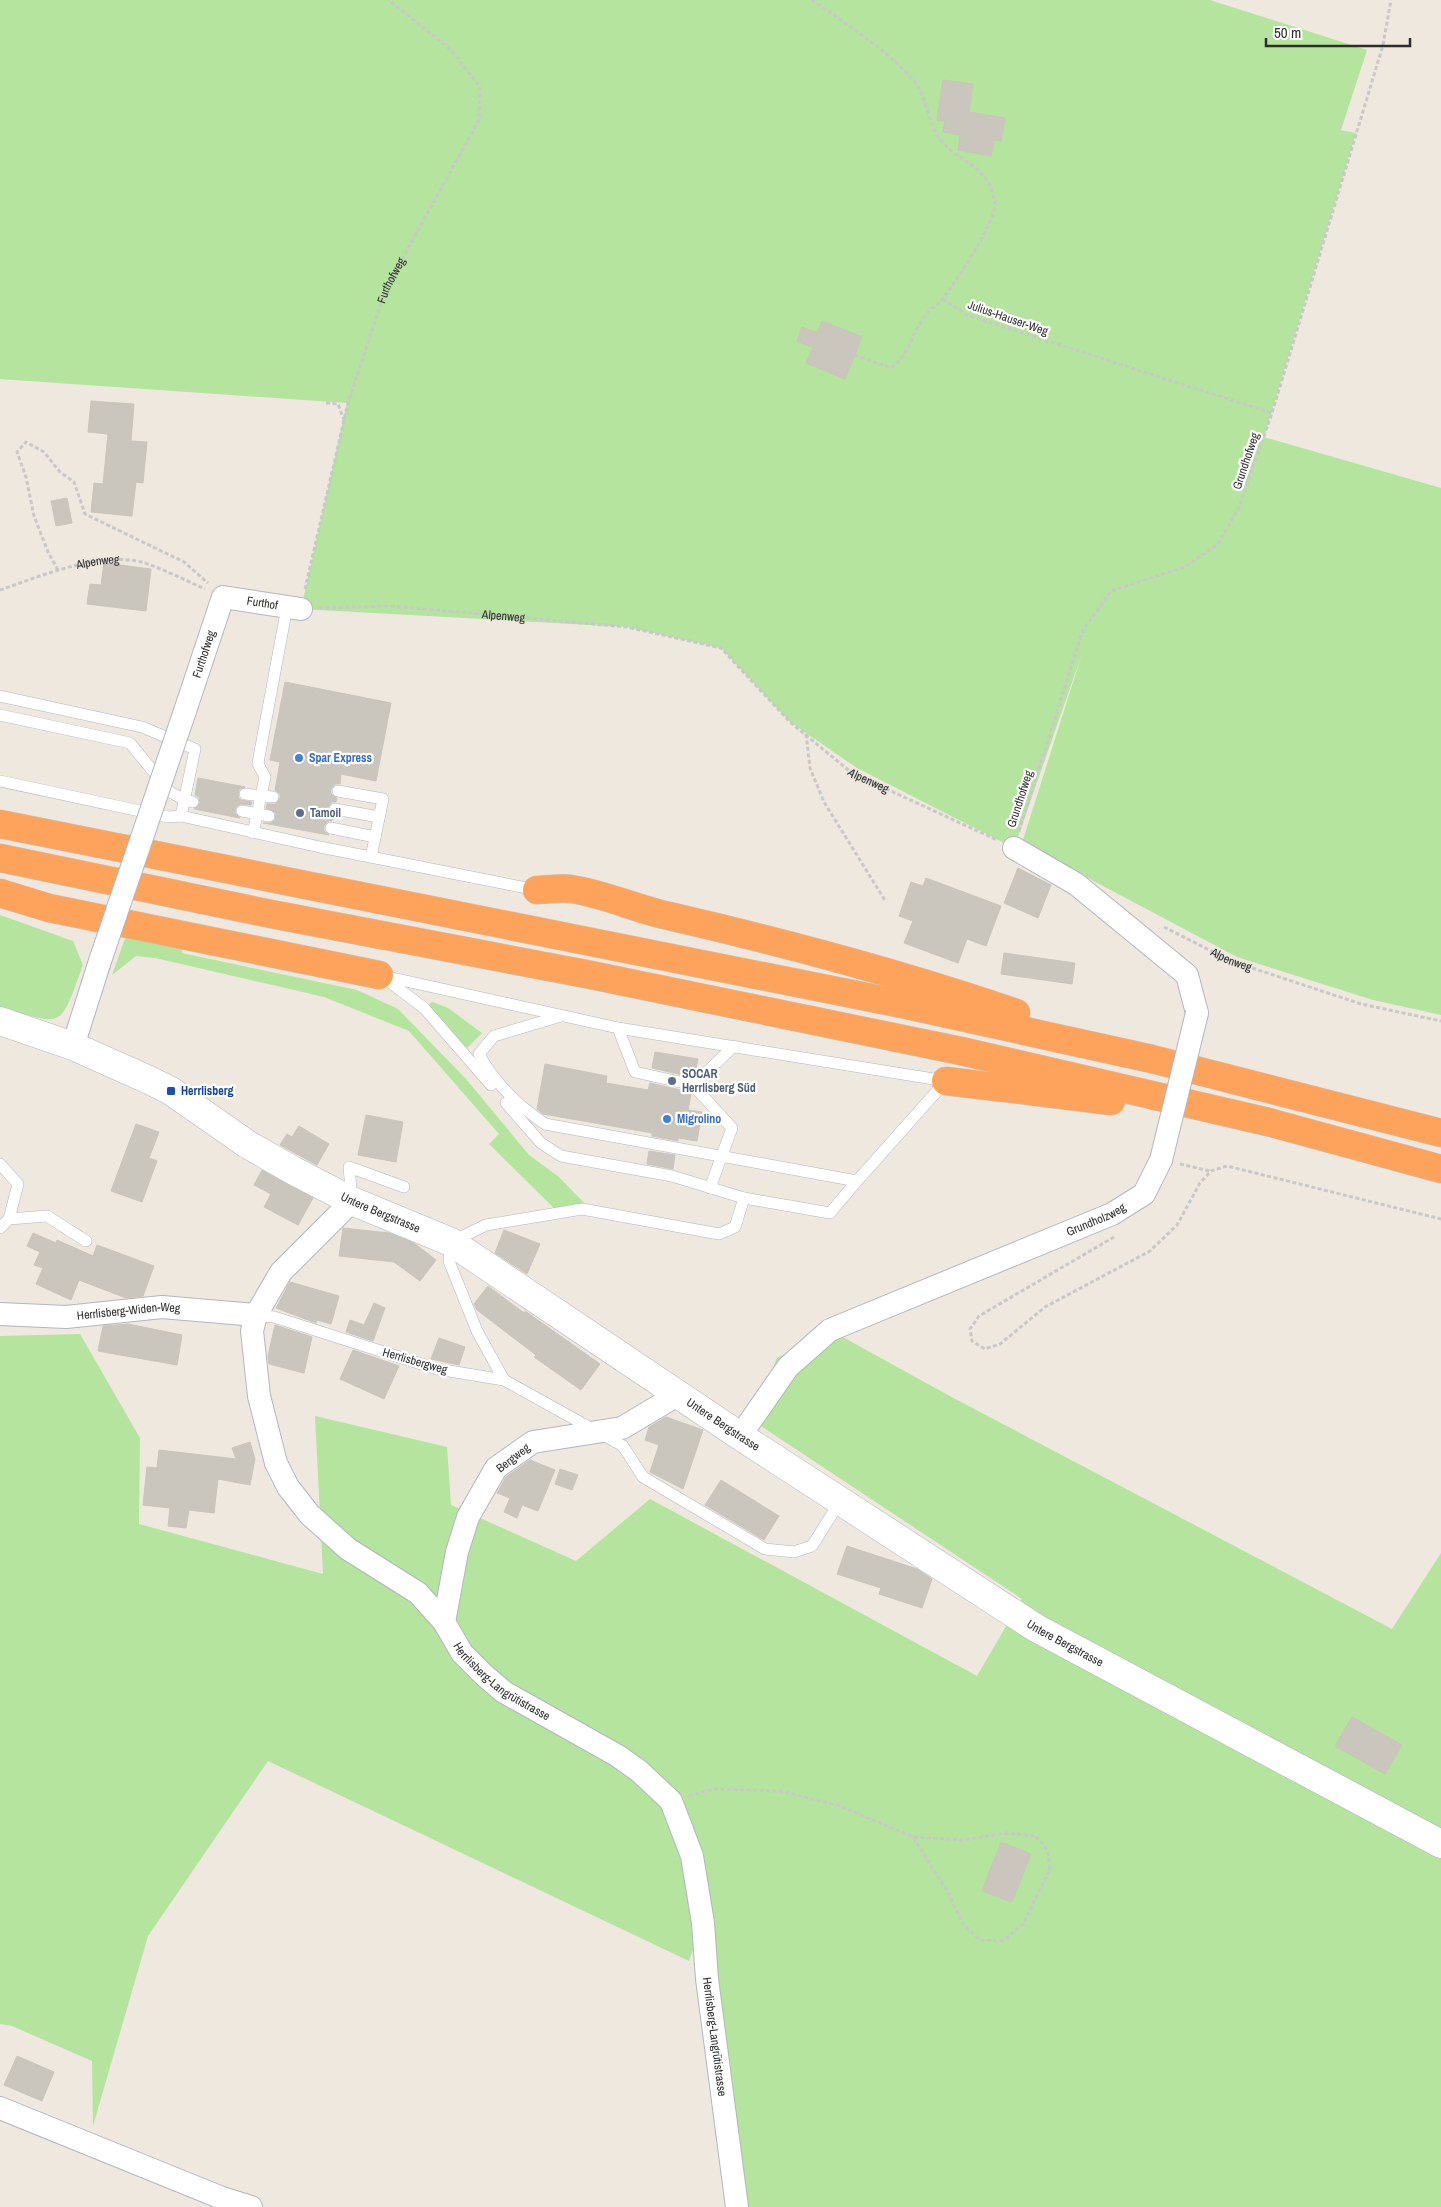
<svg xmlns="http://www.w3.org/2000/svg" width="1441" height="2207" viewBox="0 0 1441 2207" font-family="'Archivo Narrow',sans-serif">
	<rect width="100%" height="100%" fill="#eee8df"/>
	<g fill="#b4e49d">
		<path d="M0,0H1210L1367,50L1341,130L1356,133L1264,437L1441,488V1015L1373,1000L1237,957L1022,843L1082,654L1014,848L857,768L790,722L721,648L627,627L301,609L347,403L0,379Z"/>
		<path d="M0,915L73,941L83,965C59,1030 65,1026 0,1007Z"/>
		<path d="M127,933L183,944L182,953L357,990L398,1009L466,1079L529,1155L559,1177L586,1205L555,1209L489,1144L499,1134L409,1031L324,997L155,958L136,956L112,975Z"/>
		<path d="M433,1002L448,1008L482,1033L467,1048L430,1007V1003Z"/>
		<path d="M830,1330L946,1394L1392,1629L1441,1553V2207H738L702,1924L689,1961L268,1761L148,1936L93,2126L92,2061L12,2026L0,2024V1336L80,1334L140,1438L139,1524L323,1574L315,1416L447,1447L451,1505L576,1561L650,1499L977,1676L1022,1599L752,1420L777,1358Z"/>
	</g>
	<g fill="#cac6be" stroke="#cac4b9">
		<path d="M943,80L973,84L969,112L1005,118L1001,141L994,140L991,156L958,150L960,135L943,132L945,121L937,120Z"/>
		<path d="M822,321L862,337L845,379L806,363L813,348L797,341L802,327L817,333Z"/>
		<path d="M91,401L134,404L131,441L147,442L143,483L136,482L132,516L91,512L94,483L103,484L108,434L88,432Z"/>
		<path d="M67,498L72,523L56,526L51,501Z"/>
		<path d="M104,563L151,569L146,611L87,604L90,584L101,585Z"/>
		<path d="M285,682L391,703L376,781L341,774L340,784H335L331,789V794L337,798L336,802H332L328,807V812L333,816L332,821H328L324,826V831L329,835L263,823H271L275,820L276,813L266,808L267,804H276L280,798V794L275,790L280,762L270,760Z"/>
		<path d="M198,778L245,787L239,789L238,797L241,800L252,802L251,805L240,804L236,807L235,813L240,818L194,809L200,803L199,797L195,795Z"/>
		<path d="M1018,868L1051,885L1038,918L1004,903Z"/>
		<path d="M926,878L1001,906L986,946L967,939L958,963L904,943L913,921L899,916L911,882L923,886Z"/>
		<path d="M1004,953L1075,963L1072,984L1001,974Z"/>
		<path d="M655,1052L698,1059L695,1073L691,1077L652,1068Z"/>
		<path d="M545,1064L607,1076L606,1083L648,1090L650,1083L689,1092L691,1094L688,1110L702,1112L697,1141L678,1138V1141L652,1136V1133L543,1114L537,1109Z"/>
		<path d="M366,1115L403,1122L396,1162L358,1155Z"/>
		<path d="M136,1124L159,1132L149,1158L157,1161L142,1202L111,1191Z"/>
		<path d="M299,1126L329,1144L317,1165L280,1145L287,1134L292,1137Z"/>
		<path d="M649,1151L675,1155L673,1169L647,1164Z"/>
		<path d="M262,1170L313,1198L298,1225L264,1207L271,1194L254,1185Z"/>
		<path d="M343,1228L389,1233L414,1243L436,1260L420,1281L394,1262L339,1256Z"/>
		<path d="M504,1230L540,1244L527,1274L495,1253Z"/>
		<path d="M33,1233L56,1243L57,1240L93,1256L97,1245L154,1266L143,1296L126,1298L79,1280L71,1300L36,1284L43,1268L34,1265L40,1252L27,1246Z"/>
		<path d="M290,1282L339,1296L331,1324L317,1320L316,1323L276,1308Z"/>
		<path d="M488,1286L524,1313L525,1311L600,1364L581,1390L534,1357L536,1355L477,1310L474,1304Z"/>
		<path d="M374,1303L385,1308L373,1341L346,1332L350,1320L364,1325Z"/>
		<path d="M128,1324L182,1335L177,1365L98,1351L103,1326Z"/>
		<path d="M275,1325L312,1337L304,1373L269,1364L268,1356Z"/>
		<path d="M439,1338L465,1347L459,1365L431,1359Z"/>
		<path d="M353,1350L399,1366L384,1399L340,1379Z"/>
		<path d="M666,1417L703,1430L683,1489L650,1472L659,1445L645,1440L649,1427Z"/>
		<path d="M250,1442L255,1459L250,1485L218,1479L214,1513L189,1510L186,1528L168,1526L170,1508L143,1505L147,1467L157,1468L159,1450L236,1459L232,1448Z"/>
		<path d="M530,1460L555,1470L538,1511L522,1505L517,1518L504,1512L510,1498L497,1493L506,1477Z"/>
		<path d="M560,1469L578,1475L572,1490L555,1484Z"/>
		<path d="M721,1480L779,1516L764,1540L705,1505Z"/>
		<path d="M847,1546L917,1569L932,1579L922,1608L879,1594L881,1588L837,1574Z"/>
		<path d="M1352,1717L1402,1745L1385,1774L1335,1746Z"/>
		<path d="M1001,1842L1031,1854L1012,1902L982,1891Z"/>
		<path d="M17,2056L54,2072L42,2101L4,2085Z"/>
	</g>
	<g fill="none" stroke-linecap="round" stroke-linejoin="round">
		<defs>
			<g id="lane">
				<path d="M0,696L142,727L195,749L181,816"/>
				<path d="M0,715L130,743L170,792L185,800L193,802"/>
				<path d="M0,781L168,817L181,816L320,847L537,890"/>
				<path d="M338,791L383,799L371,857"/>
				<path d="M245,794L273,797"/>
				<path d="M335,809L379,817"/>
				<path d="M242,811L269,816"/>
				<path d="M331,828L375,837"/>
				<path d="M253,833L265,777L258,764L259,757L287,607"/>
				<path d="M379,975L618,1028L946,1081"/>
				<path d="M387,980L424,1008L491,1085"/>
				<path d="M561,1016L494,1036L479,1054C495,1084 517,1105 545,1124L857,1181L946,1081"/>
				<path d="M618,1028L635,1072L693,1085L734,1046"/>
				<path d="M693,1085L732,1128L710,1188"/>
				<path d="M506,1103L541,1143L561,1156L672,1176L744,1198L830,1213L857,1181"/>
				<path d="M0,1164L18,1184L9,1219"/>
				<path d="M352,1199L349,1167L404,1187"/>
				<path d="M0,1228L9,1219L47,1216L86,1241"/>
				<path d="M256,1315L274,1317L437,1369L504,1380L623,1446L643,1477L765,1549L794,1552L812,1546L841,1500"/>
				<path d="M504,1380L477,1331L449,1261L451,1242L486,1225L582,1209L719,1234L735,1227L744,1198"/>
			</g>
			<g id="street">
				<path id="s5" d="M185,711L223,597L301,609"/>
				<path d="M1014,848L1076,884L1187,975L1197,1013"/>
				<path d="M73,1046L100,961"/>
				<path id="s6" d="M352,1201L281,1272L256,1315L252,1331L259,1396L276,1463L288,1487L310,1515L348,1549L418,1593L444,1622L462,1653L484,1675L504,1692L618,1756L639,1771L671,1801L692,1856L703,1923L707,1979L737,2207"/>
				<path id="s7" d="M0,1314L66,1317L162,1307L256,1315"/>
				<path id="s8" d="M740,1436L788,1367L830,1330L1112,1214L1144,1194L1161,1160"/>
				<path d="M444,1622L457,1552L468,1517L496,1468L533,1442L622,1428L679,1394"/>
				<path d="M0,2108L222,2198L251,2207"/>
			</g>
			<g id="secondary">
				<path id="s9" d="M0,1021L73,1046L149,1080L171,1091L247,1144L294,1171L352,1201L451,1242L740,1436L1036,1628L1441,1844"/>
			</g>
			<g id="highway">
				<path d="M0,824L902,1004L1152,1059L1441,1133"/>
				<path d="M0,858L271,914L586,974L961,1051L1268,1122L1441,1169"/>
				<path d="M537,890C548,890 561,887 571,889C605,894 636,909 669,916C786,943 902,974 1016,1013"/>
				<path d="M0,893L49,908L379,975"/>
				<path d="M946,1081L1111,1101"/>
			</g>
		</defs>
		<use href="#lane" stroke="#b3b5c0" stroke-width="12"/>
		<use href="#street" stroke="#b3b5c0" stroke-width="24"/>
		<use href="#secondary" stroke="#b3b5c0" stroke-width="29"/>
		<use href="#highway" stroke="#c8c8c8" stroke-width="29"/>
		<g stroke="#c8c8c8" stroke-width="3" stroke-dasharray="4 2.5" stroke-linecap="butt">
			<path d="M812,0C840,20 903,60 919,89C929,107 929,128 944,144C962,163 984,165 993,194C993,197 996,202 995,205C994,224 957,280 944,297C940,303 933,307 928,312C912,331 911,353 891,368L855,355"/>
			<path d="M943,299L967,315L1272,413"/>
			<path d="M326,403L338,404L344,420"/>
			<path d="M58,570L48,552L34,516L26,477L17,452L26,442L44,452L60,472L74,482L85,514L184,562L208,583"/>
			<path id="s1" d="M305,589L348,403L386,288L479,120L480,87L452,51L389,0"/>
			<path id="s2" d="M0,590C41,576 102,550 145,563C165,570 185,580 205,589"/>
			<path id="s3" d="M319,608L390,606L627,627L721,648L790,722L852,773L997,840"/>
			<path d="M806,734L810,768L824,802L886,902"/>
			<path d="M1019,831L1083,630L1111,591L1185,567L1218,544L1239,507L1272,413L1383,45L1391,0"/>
			<path id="s4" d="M1164,927L1231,961L1361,1004L1441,1021"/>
			<path d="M1180,1164L1210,1171"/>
			<path d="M1114,1237L979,1316L970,1329L972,1341L985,1349L1000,1344L1045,1307L1150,1251L1177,1225L1200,1183L1211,1171L1227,1166L1441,1219"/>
			<path d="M689,1796L714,1789L780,1791L840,1806L913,1837L964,1840L1006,1833L1036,1836L1048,1851L1050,1869L1023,1924L1003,1941L980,1940L963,1924L947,1891L913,1837"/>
		</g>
		<use href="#lane" stroke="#fff" stroke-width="11"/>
		<use href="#street" stroke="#fff" stroke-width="22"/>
		<use href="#secondary" stroke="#fff" stroke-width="28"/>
		<use href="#highway" stroke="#fea35b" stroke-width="28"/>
		<defs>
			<g id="street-bridge">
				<path d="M100,961L185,711"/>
				<path d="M1161,1160L1197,1013"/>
			</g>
		</defs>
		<use href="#street-bridge" stroke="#b3b5c0" stroke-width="24" stroke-linecap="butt"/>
		<use href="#street-bridge" stroke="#fff" stroke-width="22"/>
	</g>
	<g fill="#3f7fe0" stroke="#fff" stroke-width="2">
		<circle cx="299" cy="758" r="5"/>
		<circle cx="667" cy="1119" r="5"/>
	</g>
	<g fill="#5c6f8a" stroke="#fff" stroke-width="2">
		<circle cx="300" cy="813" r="5"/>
		<circle cx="672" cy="1081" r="5"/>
	</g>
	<rect fill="#1a4fb4" stroke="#fff" stroke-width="2" x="166" y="1086" width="10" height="10" rx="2.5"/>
	<g text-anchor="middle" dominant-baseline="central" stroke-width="4.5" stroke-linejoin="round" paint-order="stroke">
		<g font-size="12" fill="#2d2d2d" stroke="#fff">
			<text stroke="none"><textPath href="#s1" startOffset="321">Furthofweg</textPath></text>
			<text transform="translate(1008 318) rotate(19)">Julius-Hauser-Weg</text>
			<text transform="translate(1246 461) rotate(-71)">Grundhofweg</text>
			<text stroke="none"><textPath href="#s2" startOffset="102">Alpenweg</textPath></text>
			<text stroke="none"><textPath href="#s5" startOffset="160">Furthof</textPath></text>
			<text stroke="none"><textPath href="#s3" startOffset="185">Alpenweg</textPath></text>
			<text stroke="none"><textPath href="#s5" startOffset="60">Furthofweg</textPath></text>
			<text stroke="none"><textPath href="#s3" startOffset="605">Alpenweg</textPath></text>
			<text transform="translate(1020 799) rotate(-72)">Grundhofweg</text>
			<text stroke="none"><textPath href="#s4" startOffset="75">Alpenweg</textPath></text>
			<text stroke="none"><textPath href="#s9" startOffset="428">Untere Bergstrasse</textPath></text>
			<text stroke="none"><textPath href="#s8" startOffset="428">Grundholzweg</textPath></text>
			<text stroke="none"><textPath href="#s7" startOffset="129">Herrlisberg-Widen-Weg</textPath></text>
			<text transform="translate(415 1361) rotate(16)">Herrlisbergweg</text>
			<text stroke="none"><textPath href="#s9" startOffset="832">Untere Bergstrasse</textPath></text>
			<text transform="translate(513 1458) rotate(-38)">Bergweg</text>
			<text stroke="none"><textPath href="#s9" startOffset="1238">Untere Bergstrasse</textPath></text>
			<text stroke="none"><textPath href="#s6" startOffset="621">Herrlisberg-Langrütistrasse</textPath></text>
			<text stroke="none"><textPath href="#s6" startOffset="1071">Herrlisberg-Langrütistrasse</textPath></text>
		</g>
		<g font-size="12" font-weight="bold" fill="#366cbe" stroke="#fff" text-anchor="start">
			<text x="309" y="758">Spar Express</text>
			<text x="677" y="1119">Migrolino</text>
		</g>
		<g font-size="12" font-weight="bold" fill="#4e5e75" stroke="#fff" text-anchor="start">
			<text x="310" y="813">Tamoil</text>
			<text x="682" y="1074">SOCAR<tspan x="682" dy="14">Herrlisberg Süd</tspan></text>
		</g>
		<g font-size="12" font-weight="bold" fill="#164399" stroke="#fff" text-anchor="start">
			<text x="181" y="1091">Herrlisberg</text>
		</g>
	</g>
	<path d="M1266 38v8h144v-8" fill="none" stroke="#2d2d2d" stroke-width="2.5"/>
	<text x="1274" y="38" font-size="15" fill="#2d2d2d" stroke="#ffffff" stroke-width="4" paint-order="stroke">50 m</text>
</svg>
